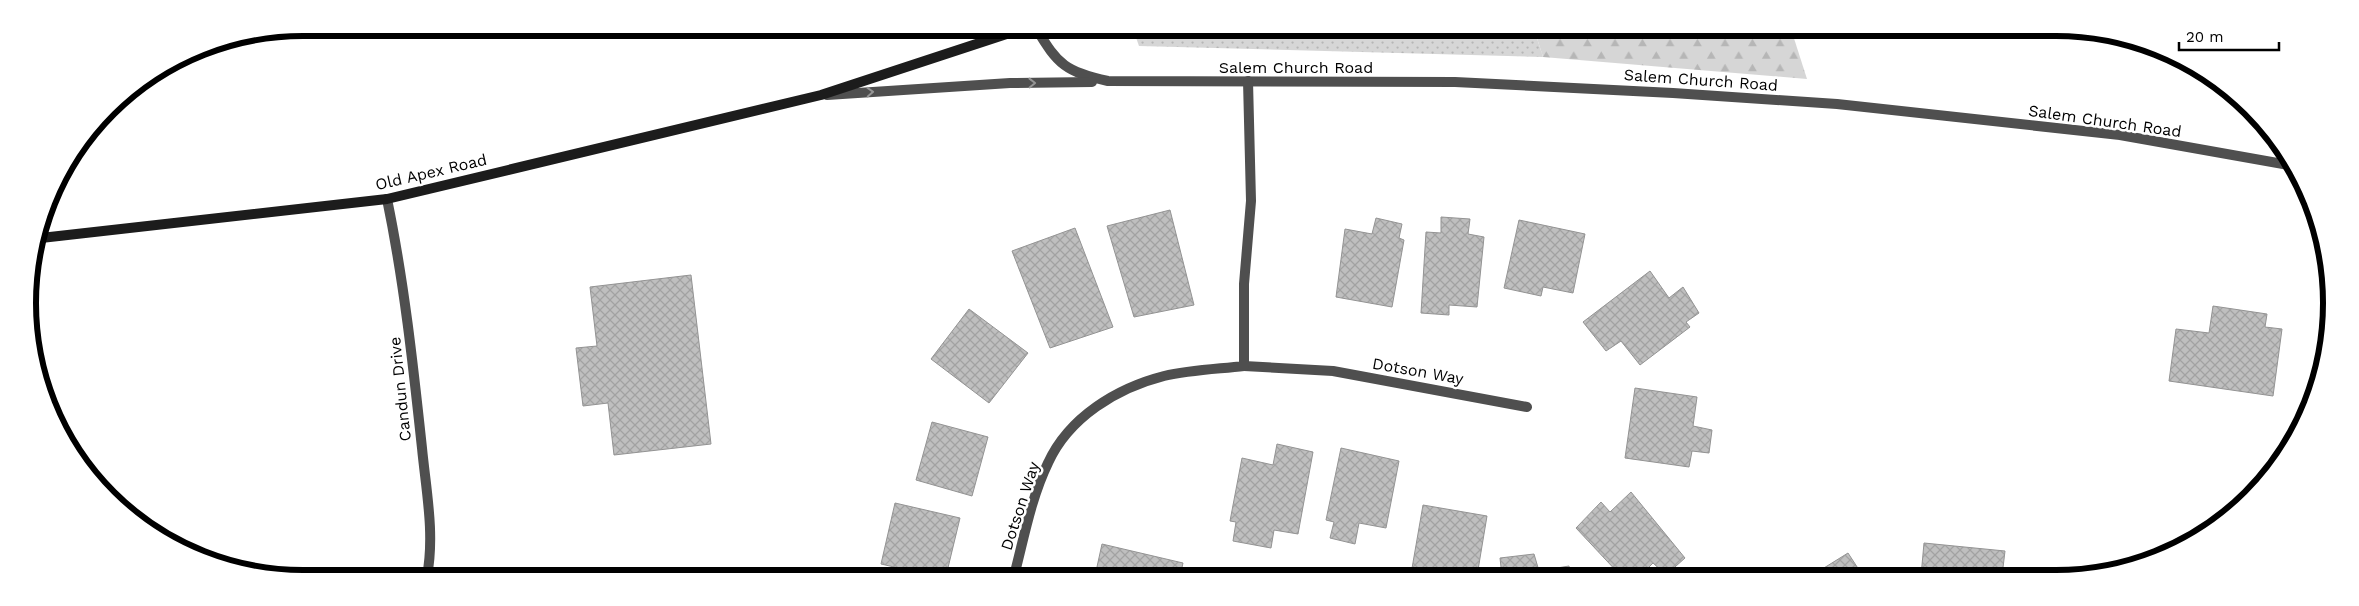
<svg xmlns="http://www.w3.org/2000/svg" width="2359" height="606" viewBox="0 0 2359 606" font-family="'Work Sans',sans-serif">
	<defs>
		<pattern id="grass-dots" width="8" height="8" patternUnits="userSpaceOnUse" patternTransform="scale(1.25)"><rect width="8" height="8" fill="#d6d6d6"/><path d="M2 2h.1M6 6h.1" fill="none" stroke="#b6b6b6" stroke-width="1.8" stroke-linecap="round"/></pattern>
		<pattern id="forest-firs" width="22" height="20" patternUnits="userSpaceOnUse" patternTransform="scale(1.25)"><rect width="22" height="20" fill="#d6d6d6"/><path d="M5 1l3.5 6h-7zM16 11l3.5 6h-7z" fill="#b6b6b6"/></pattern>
		<pattern id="building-cross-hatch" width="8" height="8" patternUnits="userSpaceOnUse" patternTransform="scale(1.25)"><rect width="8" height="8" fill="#bfbfbf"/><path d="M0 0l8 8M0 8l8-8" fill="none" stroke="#a2a2a2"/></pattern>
	</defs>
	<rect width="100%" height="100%" fill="#fff"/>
	<path fill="url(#grass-dots)" d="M1133,29H1534L1543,57L1139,46Z"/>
	<path fill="url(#forest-firs)" d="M1534,29H1791L1807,79L1543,57Z"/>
	<g fill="url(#building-cross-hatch)" stroke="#939393">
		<path d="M1170,210L1194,305L1134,317L1107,226Z"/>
		<path d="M1441,217L1470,219L1468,234L1484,237L1477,307L1449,305V315L1421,313L1426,232L1441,233Z"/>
		<path d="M1376,218L1402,224L1399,238L1404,240L1392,307L1336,297L1345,229L1372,234Z"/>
		<path d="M1519,220L1585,234L1573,293L1543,287L1541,296L1504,288Z"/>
		<path d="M1075,228L1113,327L1050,348L1012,251Z"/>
		<path d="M1650,271L1669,298L1683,287L1699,313L1686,322L1690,327L1640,365L1621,341L1606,351L1583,322Z"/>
		<path d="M691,275L711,444L614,455L608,403L583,406L576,348L597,346L590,287Z"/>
		<path d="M2213,306L2267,314L2265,327L2282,329L2273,396L2169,381L2176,329L2209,333Z"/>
		<path d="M969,309L1028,353L989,403L931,359Z"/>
		<path d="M1635,388L1697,397L1693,426L1712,430L1709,453L1692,451L1689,467L1625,458Z"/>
		<path d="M932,422L988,437L972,496L916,480Z"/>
		<path d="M1277,444L1313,452L1298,534L1274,530L1271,548L1233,541L1236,522L1230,521L1242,458L1273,465Z"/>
		<path d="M1341,448L1399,461L1386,528L1359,523L1355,544L1330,538L1334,522L1326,520Z"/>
		<path d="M1631,492L1685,558L1666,575L1653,563L1640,576H1621L1576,528L1601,502L1610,512Z"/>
		<path d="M895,503L960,518L946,576H933L881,564Z"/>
		<path d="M1423,505L1487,516L1477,576H1420L1411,574Z"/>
		<path d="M1924,543L2005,551L2002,576H1921Z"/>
		<path d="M1102,544L1183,563L1180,576H1095Z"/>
		<path d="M1848,553L1863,576H1811Z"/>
		<path d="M1534,554L1539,571L1569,566L1571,576H1502L1500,558Z"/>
	</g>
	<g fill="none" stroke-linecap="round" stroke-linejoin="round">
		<g stroke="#4f4f4f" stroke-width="10">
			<path d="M1036,28C1058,65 1066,72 1108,81L1455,82L1673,93L1837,104L2120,135L2289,165"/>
			<path d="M827,95L1010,83L1092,82"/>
			<path d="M387,199C404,281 413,364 422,448C426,490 435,534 427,576"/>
			<path d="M1244,366L1333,371L1527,407"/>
			<path d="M1014,576C1024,538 1031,498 1048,463C1069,417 1117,388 1164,376C1190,370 1218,369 1244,366V284L1251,201L1248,81"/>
		</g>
		<path stroke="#1c1c1c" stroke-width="10" d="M41,238L387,199L821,95L1025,28"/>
	</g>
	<defs><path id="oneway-chevron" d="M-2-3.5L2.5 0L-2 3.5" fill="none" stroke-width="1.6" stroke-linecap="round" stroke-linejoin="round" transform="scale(1.25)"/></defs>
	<g stroke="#959595">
		<use href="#oneway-chevron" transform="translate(1032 83) rotate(-1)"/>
		<use href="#oneway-chevron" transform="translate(870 92) rotate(-3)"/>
	</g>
	<g text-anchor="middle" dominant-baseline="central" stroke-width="5" stroke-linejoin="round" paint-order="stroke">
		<g font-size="16" fill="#000" stroke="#fff">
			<text x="1296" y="67">Salem Church Road</text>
			<text transform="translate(1701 80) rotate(4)">Salem Church Road</text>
			<text transform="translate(2105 121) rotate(8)">Salem Church Road</text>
			<text transform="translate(431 172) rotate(-13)">Old Apex Road</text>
			<text transform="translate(1418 371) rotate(10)">Dotson Way</text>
			<text transform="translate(400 389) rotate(-96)">Candun Drive</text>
			<text transform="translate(1020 506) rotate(-72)">Dotson Way</text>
		</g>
	</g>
	<path d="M0 0H2359V606H0ZM303 36H2056A267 267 0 0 1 2323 303V303A267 267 0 0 1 2056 570H303A267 267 0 0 1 36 303V303A267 267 0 0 1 303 36Z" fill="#fff" fill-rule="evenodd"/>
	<path fill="none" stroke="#000" stroke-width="6" d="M303 36H2056A267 267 0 0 1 2323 303V303A267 267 0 0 1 2056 570H303A267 267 0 0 1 36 303V303A267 267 0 0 1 303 36Z"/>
	<path d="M2179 42v8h100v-8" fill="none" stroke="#000000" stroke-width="2.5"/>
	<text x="2186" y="42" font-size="15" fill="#000000" stroke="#ffffff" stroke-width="4" paint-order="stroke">20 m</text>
</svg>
